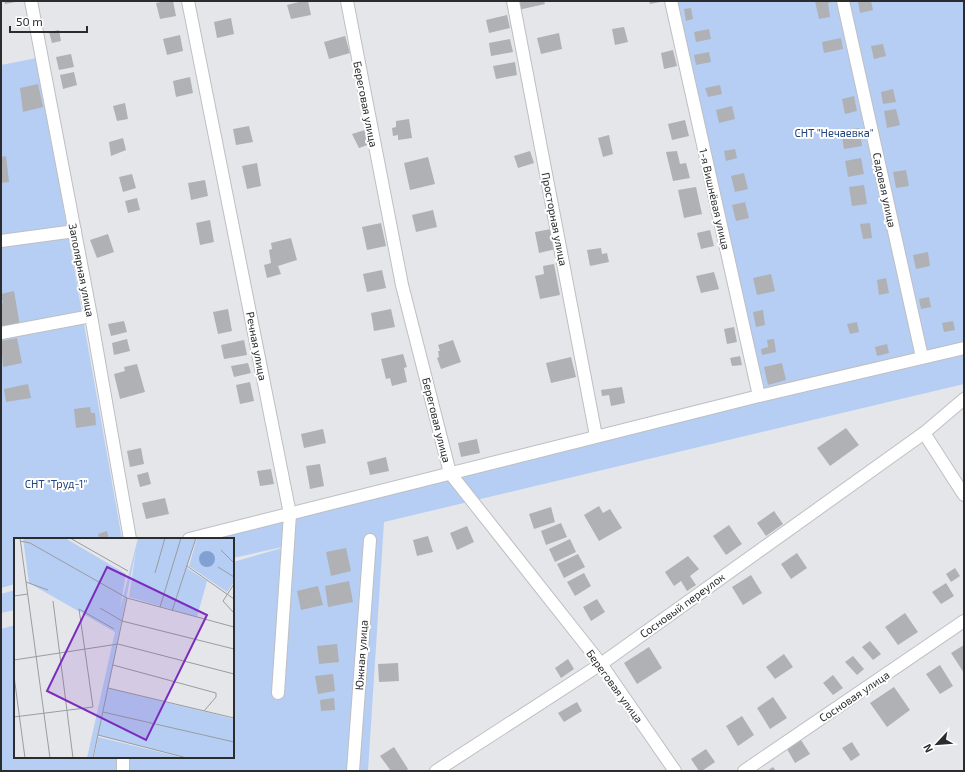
<svg xmlns="http://www.w3.org/2000/svg" width="965" height="772" viewBox="0 0 965 772" font-family="'Exo 2',sans-serif">
	<rect width="100%" height="100%" fill="#e4e6ea"/>
	<g fill="#b6cef4">
		<path d="M673,1H964V347L759,396Z"/>
		<path d="M37,58L122,539H15V584L1,588V65Z"/>
		<path d="M964,349V384L384,522L368,771H1V629L15,625V757H233V562L296,544L233,558V539H212Z"/>
		<path d="M15,590V610L1,613V594Z"/>
	</g>
	<g fill="#afb1b4">
		<path d="M4,1H16V2L5,4Z"/>
		<path d="M166,1H173L176,16L160,19L156,3Z"/>
		<path d="M303,1H308L311,15L291,19L287,5Z"/>
		<path d="M517,1H544L545,4L518,10Z"/>
		<path d="M649,1H660V2L650,4Z"/>
		<path d="M815,1H835L828,3L830,17L819,19Z"/>
		<path d="M858,1H871L873,10L860,13Z"/>
		<path d="M691,8L693,19L686,21L684,9Z"/>
		<path d="M507,15L510,28L489,33L486,20Z"/>
		<path d="M231,18L234,34L217,38L214,22Z"/>
		<path d="M624,27L628,42L615,45L612,29Z"/>
		<path d="M709,29L711,39L696,42L694,32Z"/>
		<path d="M59,30L61,41L52,43L49,32Z"/>
		<path d="M559,33L562,49L541,54L537,38Z"/>
		<path d="M180,35L183,51L167,55L163,39Z"/>
		<path d="M345,36L350,53L329,59L324,42Z"/>
		<path d="M841,38L843,49L824,53L822,42Z"/>
		<path d="M510,39L513,52L491,56L489,43Z"/>
		<path d="M883,44L886,56L874,59L871,46Z"/>
		<path d="M673,50L677,66L664,69L661,53Z"/>
		<path d="M709,52L711,62L696,65L694,55Z"/>
		<path d="M71,54L74,67L59,70L56,57Z"/>
		<path d="M515,62L517,75L496,79L493,66Z"/>
		<path d="M74,72L77,85L63,89L60,75Z"/>
		<path d="M190,77L193,93L176,97L173,81Z"/>
		<path d="M38,84L43,107L23,112L20,88Z"/>
		<path d="M720,85L722,94L708,97L705,88Z"/>
		<path d="M893,89L896,102L883,104L881,92Z"/>
		<path d="M854,96L857,111L845,114L842,99Z"/>
		<path d="M125,103L128,119L117,121L113,106Z"/>
		<path d="M732,106L735,119L719,123L716,110Z"/>
		<path d="M896,109L900,125L887,128L884,111Z"/>
		<path d="M409,119L412,138L398,140V135L393,136L392,128L396,127V121Z"/>
		<path d="M685,120L689,136L672,140L668,124Z"/>
		<path d="M249,126L253,142L236,145L233,129Z"/>
		<path d="M859,128L862,146L844,149L841,131Z"/>
		<path d="M365,130L370,144L359,148L352,134Z"/>
		<path d="M609,135L613,154L603,157L598,138Z"/>
		<path d="M123,138L126,150L111,156L109,142Z"/>
		<path d="M735,149L737,158L726,161L724,151Z"/>
		<path d="M530,151L534,163L518,168L514,156Z"/>
		<path d="M677,151L680,164L686,163L690,178L673,181L666,152Z"/>
		<path d="M6,156L9,182L1,183V157Z"/>
		<path d="M428,157L435,184L410,190L404,163Z"/>
		<path d="M861,158L864,174L848,177L845,161Z"/>
		<path d="M257,163L261,186L247,189L242,166Z"/>
		<path d="M906,170L909,186L896,188L893,172Z"/>
		<path d="M744,173L748,189L735,192L731,176Z"/>
		<path d="M132,174L136,188L123,192L119,177Z"/>
		<path d="M205,180L208,196L191,200L188,183Z"/>
		<path d="M864,185L867,204L852,206L849,187Z"/>
		<path d="M696,187L702,214L684,218L678,190Z"/>
		<path d="M137,198L140,210L128,213L125,201Z"/>
		<path d="M745,202L749,218L736,221L732,205Z"/>
		<path d="M433,210L437,227L416,232L412,215Z"/>
		<path d="M210,220L214,242L200,245L196,223Z"/>
		<path d="M381,223L386,246L367,250L362,227Z"/>
		<path d="M870,223L872,238L863,239L860,224Z"/>
		<path d="M551,229L556,249L539,253L535,232Z"/>
		<path d="M710,230L714,246L701,249L697,233Z"/>
		<path d="M108,234L114,252L97,258L90,240Z"/>
		<path d="M291,238L297,260L278,266L281,274L267,278L264,265L271,263L269,250L272,249L271,243Z"/>
		<path d="M601,248L602,254L607,253L609,262L590,266L587,250Z"/>
		<path d="M928,252L930,266L916,269L913,255Z"/>
		<path d="M554,264L560,295L540,299L535,276L544,274L543,266Z"/>
		<path d="M382,270L386,288L367,292L363,274Z"/>
		<path d="M714,272L719,289L701,293L696,276Z"/>
		<path d="M771,274L775,291L757,295L753,278Z"/>
		<path d="M886,278L889,293L879,295L877,280Z"/>
		<path d="M14,291L20,326L1,329V303H3L1,294Z"/>
		<path d="M929,297L931,307L921,309L919,299Z"/>
		<path d="M228,309L232,331L218,334L213,312Z"/>
		<path d="M391,309L395,327L374,331L371,313Z"/>
		<path d="M763,310L765,325L756,327L753,312Z"/>
		<path d="M124,321L127,332L111,336L108,324Z"/>
		<path d="M953,321L955,330L944,332L942,323Z"/>
		<path d="M857,322L859,332L850,334L847,324Z"/>
		<path d="M734,327L737,342L727,344L724,329Z"/>
		<path d="M17,338L22,363L3,367L1,341Z"/>
		<path d="M127,339L130,351L114,355L112,343Z"/>
		<path d="M774,339L776,352L762,355L761,349L768,347L767,340Z"/>
		<path d="M244,340L247,355L224,359L221,345Z"/>
		<path d="M453,340L461,362L441,369L437,358L439,357L438,351H440L438,345Z"/>
		<path d="M887,344L889,353L877,356L875,347Z"/>
		<path d="M403,354L407,367L404,368L407,382L392,386L390,378L386,379L381,359Z"/>
		<path d="M740,356L742,365L732,366L730,358Z"/>
		<path d="M571,357L576,377L551,383L546,363Z"/>
		<path d="M248,363L251,373L234,377L231,366Z"/>
		<path d="M782,363L786,380L768,385L764,367Z"/>
		<path d="M137,364L145,392L120,399L114,374L125,371L124,367Z"/>
		<path d="M250,382L254,401L240,404L236,385Z"/>
		<path d="M28,384L31,398L6,402L4,389Z"/>
		<path d="M622,387L625,403L611,406L609,395L602,396L601,390Z"/>
		<path d="M90,407L91,413H95L96,425L76,428L74,409Z"/>
		<path d="M846,428L859,445L830,466L817,448Z"/>
		<path d="M323,429L326,443L304,448L301,434Z"/>
		<path d="M477,439L480,453L461,457L458,443Z"/>
		<path d="M141,448L144,464L130,467L127,451Z"/>
		<path d="M386,457L389,471L370,475L367,462Z"/>
		<path d="M320,464L324,486L310,489L306,466Z"/>
		<path d="M271,469L274,484L260,486L257,471Z"/>
		<path d="M148,472L151,484L140,487L137,475Z"/>
		<path d="M165,498L169,514L146,519L142,503Z"/>
		<path d="M599,506L603,513L610,509L622,528L599,541L584,515Z"/>
		<path d="M551,507L555,522L534,529L529,514Z"/>
		<path d="M774,511L783,524L766,536L757,523Z"/>
		<path d="M561,523L567,537L546,545L541,531Z"/>
		<path d="M729,525L742,544L726,555L713,536Z"/>
		<path d="M467,526L474,542L457,550L450,533Z"/>
		<path d="M107,531L109,539H99L98,534Z"/>
		<path d="M428,536L433,552L417,556L413,540Z"/>
		<path d="M570,539L576,552L555,562L549,549Z"/>
		<path d="M346,548L351,571L331,576L326,552Z"/>
		<path d="M797,553L807,568L791,579L781,564Z"/>
		<path d="M578,554L585,567L564,578L557,564Z"/>
		<path d="M688,556L699,569L690,576L696,585L687,591L681,581L674,586L665,572Z"/>
		<path d="M955,568L960,576L951,582L946,574Z"/>
		<path d="M584,573L591,586L575,596L567,582Z"/>
		<path d="M751,575L762,593L743,605L732,587Z"/>
		<path d="M349,581L353,602L328,607L325,586Z"/>
		<path d="M946,583L954,596L941,604L932,592Z"/>
		<path d="M318,586L323,605L301,610L297,591Z"/>
		<path d="M597,599L605,612L591,621L583,607Z"/>
		<path d="M905,613L918,632L898,645L885,627Z"/>
		<path d="M870,641L881,654L873,660L862,647Z"/>
		<path d="M337,644L339,662L319,664L317,646Z"/>
		<path d="M964,645V673L951,653Z"/>
		<path d="M649,647L662,668L637,684L624,663Z"/>
		<path d="M784,654L793,667L775,679L766,667Z"/>
		<path d="M853,656L864,669L857,675L845,662Z"/>
		<path d="M568,659L574,669L561,678L555,668Z"/>
		<path d="M398,663L399,681L379,682L378,664Z"/>
		<path d="M940,665L953,686L940,694L926,674Z"/>
		<path d="M333,674L335,691L318,694L315,676Z"/>
		<path d="M833,675L843,688L833,695L823,683Z"/>
		<path d="M894,687L910,710L887,727L870,703Z"/>
		<path d="M773,697L787,718L770,729L757,708Z"/>
		<path d="M334,698L335,710L321,711L320,700Z"/>
		<path d="M577,702L582,711L564,722L558,713Z"/>
		<path d="M742,716L754,735L738,746L726,726Z"/>
		<path d="M801,740L810,754L795,763L787,749Z"/>
		<path d="M852,742L860,755L851,761L842,748Z"/>
		<path d="M394,747L408,769L405,771H391L380,756Z"/>
		<path d="M706,749L715,762L702,771H699L691,759Z"/>
		<path d="M773,767L776,771H767Z"/>
	</g>
	<g fill="none" stroke-linecap="round" stroke-linejoin="round">
		<defs>
			<g id="minor">
				<path d="M31,1L91,316L130,539"/>
				<path d="M188,1L290,514L278,693"/>
				<path d="M347,1L402,285L450,473L601,664L675,771"/>
				<path d="M513,1L596,436"/>
				<path d="M671,1L759,396"/>
				<path d="M843,1L922,357"/>
				<path d="M1,241L75,231"/>
				<path d="M1,333L91,316"/>
				<path d="M924,433L964,495"/>
				<path d="M189,539L759,396L964,348"/>
				<path d="M123,771V757"/>
				<path d="M353,771L370,540"/>
				<path d="M436,771L601,664L924,433L964,399"/>
				<path d="M744,771L964,621"/>
			</g>
		</defs>
		<use href="#minor" stroke="#bdbfc2" stroke-width="14"/>
		<use href="#minor" stroke="#fff" stroke-width="12"/>
	</g>
	<g text-anchor="middle" dominant-baseline="central" stroke-width="4" stroke-linejoin="round" paint-order="stroke">
		<g font-size="11" fill="#2b2c2d" stroke="#fff">
			<text transform="translate(366 104) rotate(79)">Береговая улица</text>
			<text transform="translate(885 190) rotate(78)">Садовая улица</text>
			<text transform="translate(715 199) rotate(77)">1-я Вишнёвая улица</text>
			<text transform="translate(555 219) rotate(79)">Просторная улица</text>
			<text transform="translate(82 270) rotate(79)">Заполярная улица</text>
			<text transform="translate(257 346) rotate(79)">Речная улица</text>
			<text transform="translate(437 420) rotate(76)">Береговая улица</text>
			<text transform="translate(682 605) rotate(-36)">Сосновый переулок</text>
			<text transform="translate(361 655) rotate(-86)">Южная улица</text>
			<text transform="translate(615 686) rotate(54)">Береговая улица</text>
			<text transform="translate(854 696) rotate(-34)">Сосновая улица</text>
		</g>
		<g font-size="11" fill="#204580" stroke="#fff">
			<text x="834" y="132">СНТ "Нечаевка"</text>
			<text x="56" y="483">СНТ "Труд-1"</text>
		</g>
	</g>
	<g transform="translate(14 538)">
		<rect width="220" height="220" fill="#e4e6ea"/>
		<path d="M9,0H51L112,36L106,71L124,0H182L173,30L193,43L183,79L115,59L122,12L94,150L220,181V220H173L84,197L78,220H73L101,94L15,45ZM183,0H220V44L213,54L175,28ZM84,199L170,220H80Z" fill="#b6cef4"/>
		<path d="M185 21a8 8 0 1 1 16 0a8 8 0 1 1-16 0Z" fill="#82a0d1"/>
		<path fill="none" stroke="#9a9c9e" stroke-width="1" d="M6,0L36,220M56,0L114,33M6,3L16,5L113,60L220,89M207,12L220,25M173,28L220,61M204,29L220,39M141,35L151,0M12,44L34,52M220,46L209,63L220,75M0,58L14,56M39,63L59,220M146,69L167,0M86,70L108,83L220,111M65,71L100,91M158,73L182,0M0,122L104,106L220,136M99,127L202,155V159L190,173M0,138L11,220M94,150L220,180M89,174L220,204M0,179L79,169L65,71M84,197L173,220M79,220L113,60"/>
		<path fill="#7b2cbf" fill-opacity="0.15" stroke="#7b2cbf" stroke-width="2" d="M93,29L193,77L132,202L33,153Z"/>
		<rect width="220" height="220" fill="none" stroke="#2b2c2d" stroke-width="2"/>
	</g>
	<rect width="965" height="772" fill="none" stroke="#2b2c2d" stroke-width="4"/>
	<g transform="translate(937 744) rotate(244)" stroke="#ffffff" stroke-width="3" paint-order="stroke">
	<path d="M0-3L7 15L0 10L-7 15Z" fill="#2b2c2d"/>
	<text y="-6" font-size="11" font-weight="bold" text-anchor="middle" fill="#2b2c2d">N</text>
	</g>
	<path d="M10 26v6h77v-6" fill="none" stroke="#2b2c2d" stroke-width="2"/>
	<text x="16" y="26" font-size="12" fill="#2b2c2d" stroke="#ffffff" stroke-width="3" paint-order="stroke">50 m</text>
</svg>
